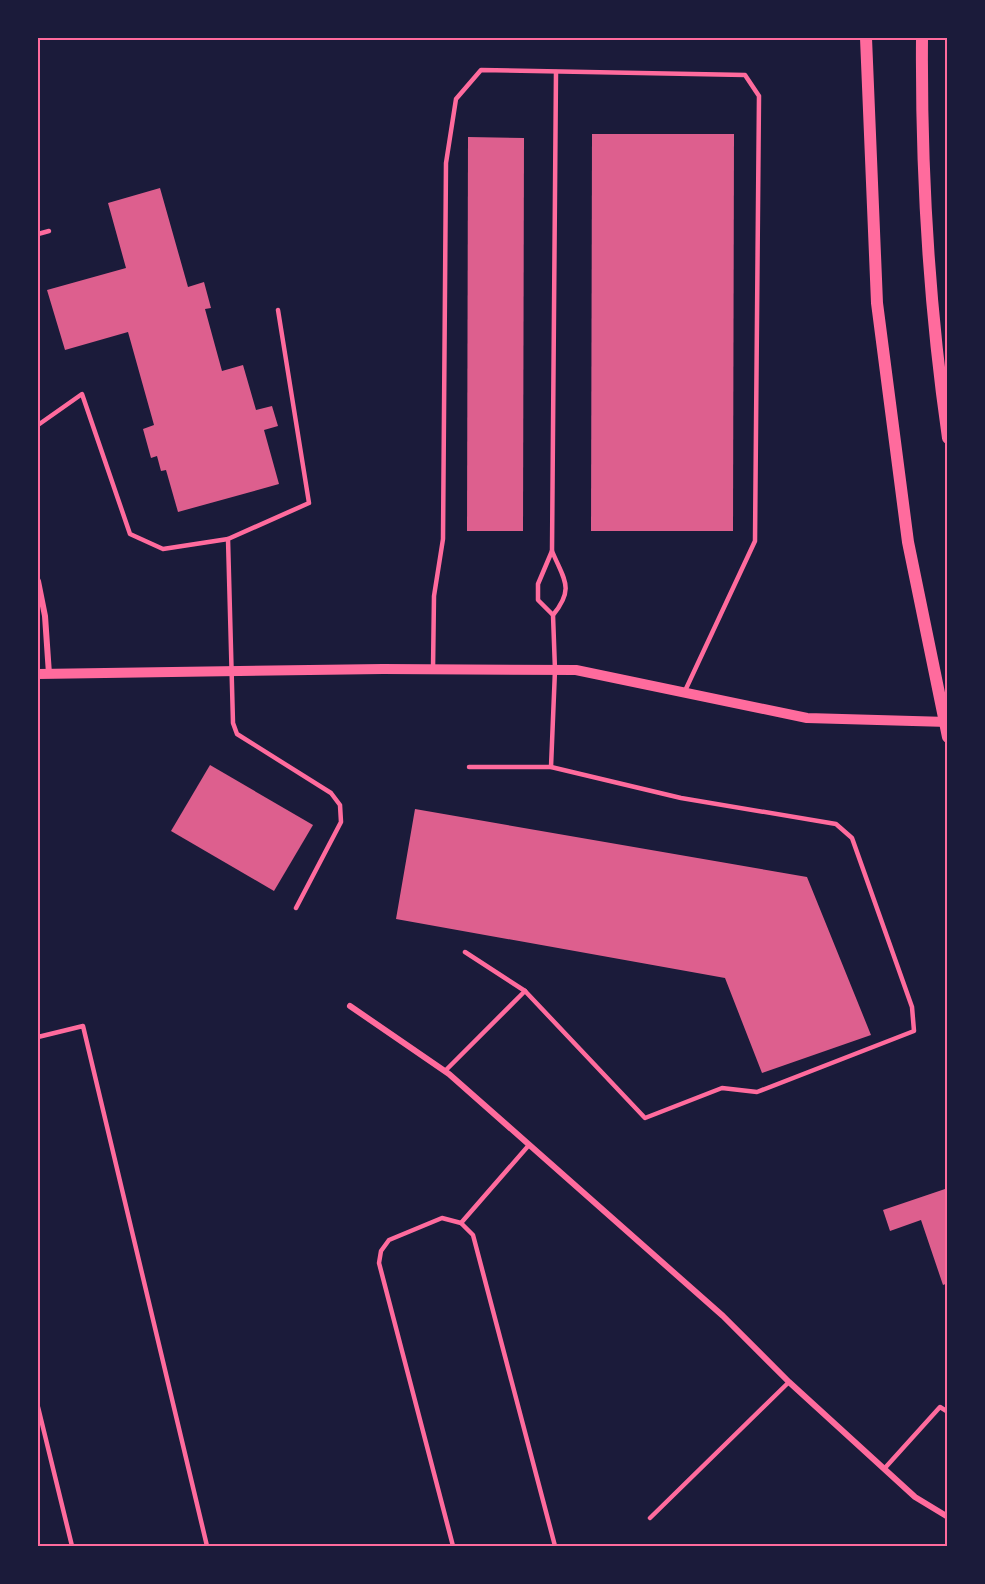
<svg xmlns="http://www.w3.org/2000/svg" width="985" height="1584" viewBox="0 0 985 1584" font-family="'Nunito Sans',sans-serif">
	<rect width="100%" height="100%" fill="#1b1b3a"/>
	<g fill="#dd5f8e">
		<path d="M592,134H734L733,531H591Z"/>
		<path d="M468,137L524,138L523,531H467Z"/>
		<path d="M160,188L188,287L204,282L211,308L205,309L222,371L243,365L256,410L272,406L278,426L264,430L279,484L178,512L166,470L161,471L157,456L151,458L143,429L154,425L128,332L65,350L47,290L126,268L108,203Z"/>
		<path d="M210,765L313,825L274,891L171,831Z"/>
		<path d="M415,809L807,877L871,1035L762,1073L725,978L396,919Z"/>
		<path d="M945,1189L948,1283L943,1285L921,1220L890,1231L883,1210Z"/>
	</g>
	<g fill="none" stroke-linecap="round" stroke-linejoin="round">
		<g stroke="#ff6b9d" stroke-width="4.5">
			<path d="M38,234L49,231"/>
			<path d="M278,310L309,503L228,539L233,723L237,734L331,793L340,805L341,822L296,908"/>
			<path d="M38,425L82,394L130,534L163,549L228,539"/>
			<path d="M552,551L538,584V600L553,615"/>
			<path d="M433,669L434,596L443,539L446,163L456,99L481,70L745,75L759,96L755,541L684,693"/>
			<path d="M551,767L555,670L553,615C575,588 564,580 552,551L556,72"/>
			<path d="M465,952L525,991"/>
			<path d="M38,1037L83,1026L207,1546"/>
			<path d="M445,1071L525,991L645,1118L722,1088L757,1092L914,1031L912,1007L852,838L836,824L681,798L551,767H469"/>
			<path d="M461,1223L529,1145"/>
			<path d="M38,1407L72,1546"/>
			<path d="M884,1469L940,1407L948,1412"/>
			<path d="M650,1518L789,1382"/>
			<path d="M453,1546L379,1263L381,1251L389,1240L442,1218L461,1223L473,1235L555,1546"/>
		</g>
		<g stroke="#ff6b9d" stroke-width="6">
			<path d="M38,581L45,616L49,674"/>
			<path d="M350,1006L449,1074L723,1316L789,1382L915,1497L948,1517"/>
		</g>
		<path stroke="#ff6b9d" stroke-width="10" d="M38,674L383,669L576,670L807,718L948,722"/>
		<g stroke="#ff6b9d" stroke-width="12">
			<path d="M866,38L877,303L908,542L948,737"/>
			<path d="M922,38C921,170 929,306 948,438"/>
		</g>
	</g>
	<rect width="985" height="1584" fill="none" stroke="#1b1b3a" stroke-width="78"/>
	<rect x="39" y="39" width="907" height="1506" fill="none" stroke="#ff6b9d" stroke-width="2"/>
</svg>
